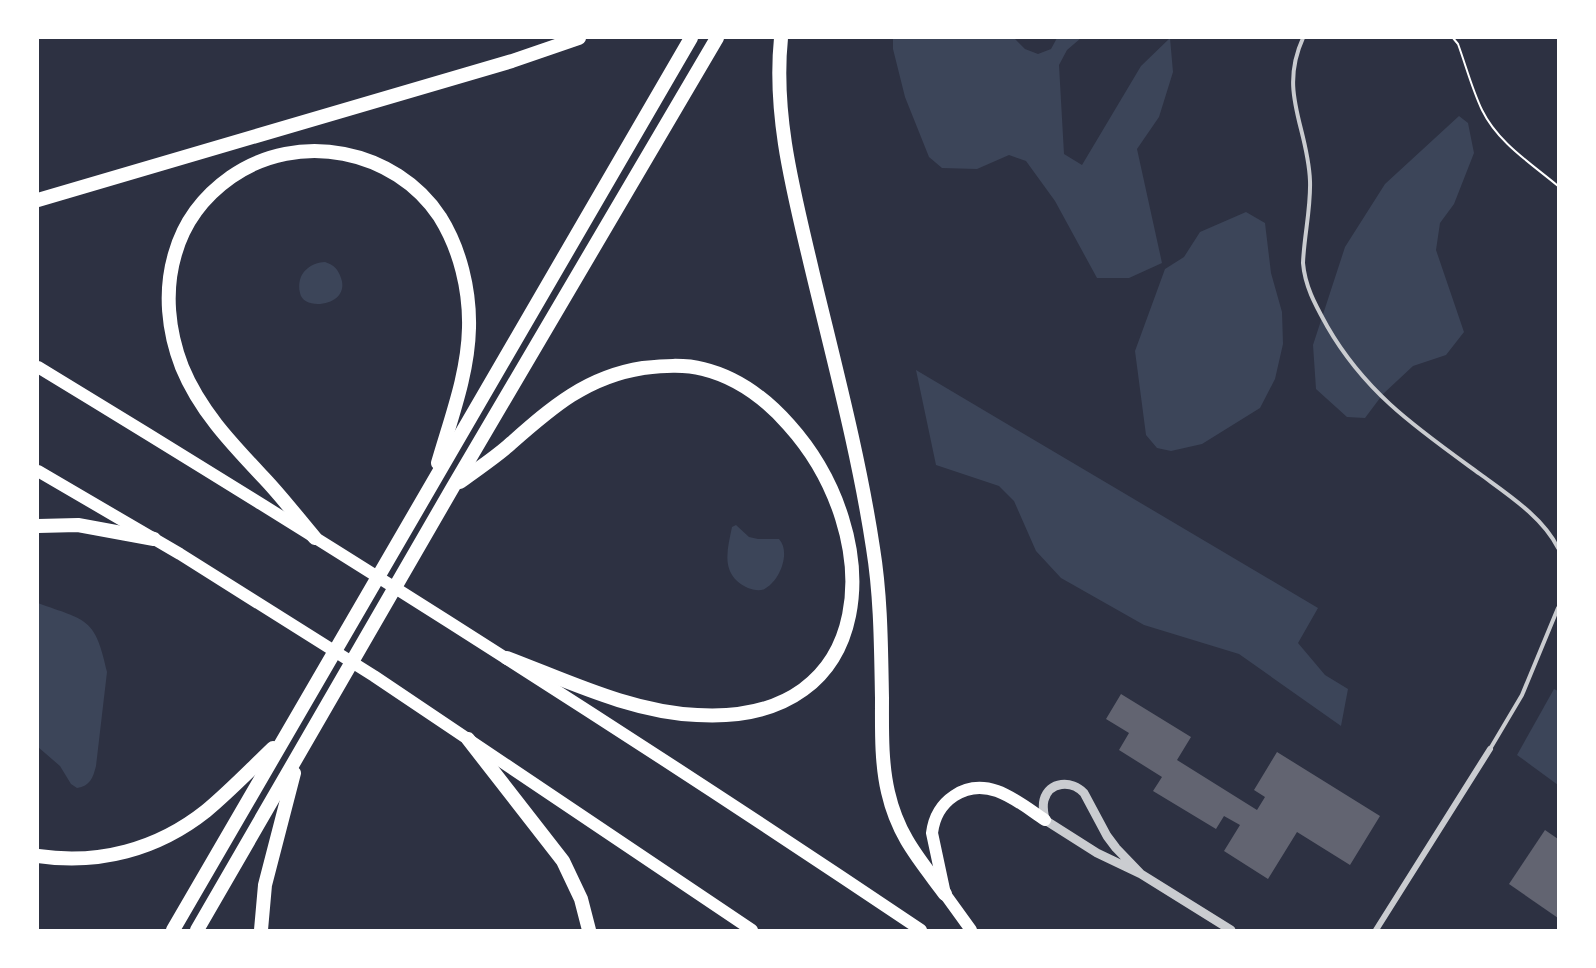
<svg xmlns="http://www.w3.org/2000/svg" width="1596" height="968" viewBox="0 0 1596 968" font-family="'Exo 2',sans-serif">
	<rect width="100%" height="100%" fill="#2d3142"/>
	<g fill="#3c4559">
		<path d="M893,38H1014L1025,49L1038,54L1051,49L1057,38H1081L1067,50L1059,65L1064,154L1082,165L1141,66L1170,38L1173,72L1159,117L1137,149L1162,263L1129,278H1097L1055,201L1026,161L1009,155L977,169L942,168L929,157L905,97L893,49Z"/>
		<path d="M1459,116L1468,123L1474,153L1454,204L1440,223L1436,250L1464,332L1446,355L1413,366L1383,394L1365,418L1347,417L1316,389L1313,345L1345,247L1385,184Z"/>
		<path d="M1246,212L1265,223L1271,273L1282,312L1283,344L1275,379L1260,408L1202,444L1171,451L1157,448L1146,435L1135,351L1165,269L1184,257L1200,232Z"/>
		<path d="M325,262C334,265 338,269 341,278C351,306 303,312 300,293C296,274 309,263 325,262Z"/>
		<path d="M916,370L1318,608L1298,643L1325,675L1348,689L1341,726L1239,654L1144,625L1061,578L1036,551L1014,501L999,486L936,465Z"/>
		<path d="M736,525L749,537L758,539H779C791,552 780,580 766,588C761,592 753,590 748,588C720,575 727,551 732,527Z"/>
		<path d="M38,603C87,621 95,617 107,672L96,766C93,778 90,786 77,788L71,784L60,766L38,747Z"/>
		<path d="M1554,689L1558,691V785L1517,755Z"/>
	</g>
	<g fill="#626471">
		<path d="M1121,694L1191,737L1177,760L1257,810L1265,797L1254,790L1277,752L1380,816L1350,865L1297,832L1268,879L1224,851L1240,825L1224,816L1216,829L1153,791L1162,777L1119,750L1129,733L1106,719Z"/>
		<path d="M1545,830L1558,839V918L1509,884Z"/>
	</g>
	<g fill="none" stroke-linecap="round" stroke-linejoin="round">
		<path stroke="#fff" stroke-width="2" d="M1453,38L1458,44C1466,66 1472,89 1482,110C1498,143 1532,164 1558,186"/>
		<g stroke="#caccd0" stroke-width="4">
			<path d="M1303,38C1278,93 1308,127 1310,181C1311,208 1304,236 1303,263C1305,287 1316,306 1327,326C1366,394 1418,429 1480,474C1507,494 1543,517 1558,548"/>
			<path d="M1490,749L1522,695L1558,608"/>
		</g>
		<path stroke="#caccd0" stroke-width="6" d="M1376,930L1490,749"/>
		<path stroke="#caccd0" stroke-width="9" d="M1141,874L1116,848L1107,836L1084,793C1072,780 1049,781 1044,800C1042,807 1044,814 1045,820L1097,853L1141,874L1231,930"/>
		<g stroke="#fff" stroke-width="12">
			<path d="M38,367C336,548 631,735 921,930"/>
			<path d="M38,471L180,554L374,676L752,930"/>
			<path d="M971,930L945,894L932,833C936,801 965,780 997,791C1014,797 1030,810 1045,820"/>
		</g>
		<g stroke="#fff" stroke-width="14">
			<path d="M781,38C773,117 794,193 812,270C834,362 859,455 873,548C881,597 881,648 882,698C882,729 881,762 888,792C898,836 919,859 945,894"/>
			<path d="M38,200L512,61L579,38"/>
			<path d="M460,482C476,470 493,459 508,446C550,409 585,377 643,368C662,366 684,364 703,369C736,377 766,399 789,425C887,534 882,726 697,715C631,712 568,681 507,658"/>
			<path d="M38,526L78,525L154,539"/>
			<path d="M315,538C298,518 282,497 264,478C232,444 200,411 182,367C168,331 164,291 175,254C184,222 204,196 231,177C298,130 395,149 440,217C460,249 470,290 469,328C468,374 451,418 438,463"/>
			<path d="M468,739L563,861L581,899L589,930"/>
			<path d="M38,856C98,865 157,850 206,811C229,792 251,769 273,748"/>
			<path d="M173,930L691,38"/>
			<path d="M197,930L453,487L717,38"/>
			<path d="M261,930L265,885L294,773"/>
		</g>
	</g>
	<rect width="1596" height="968" fill="none" stroke="#ffffff" stroke-width="78"/>
</svg>
